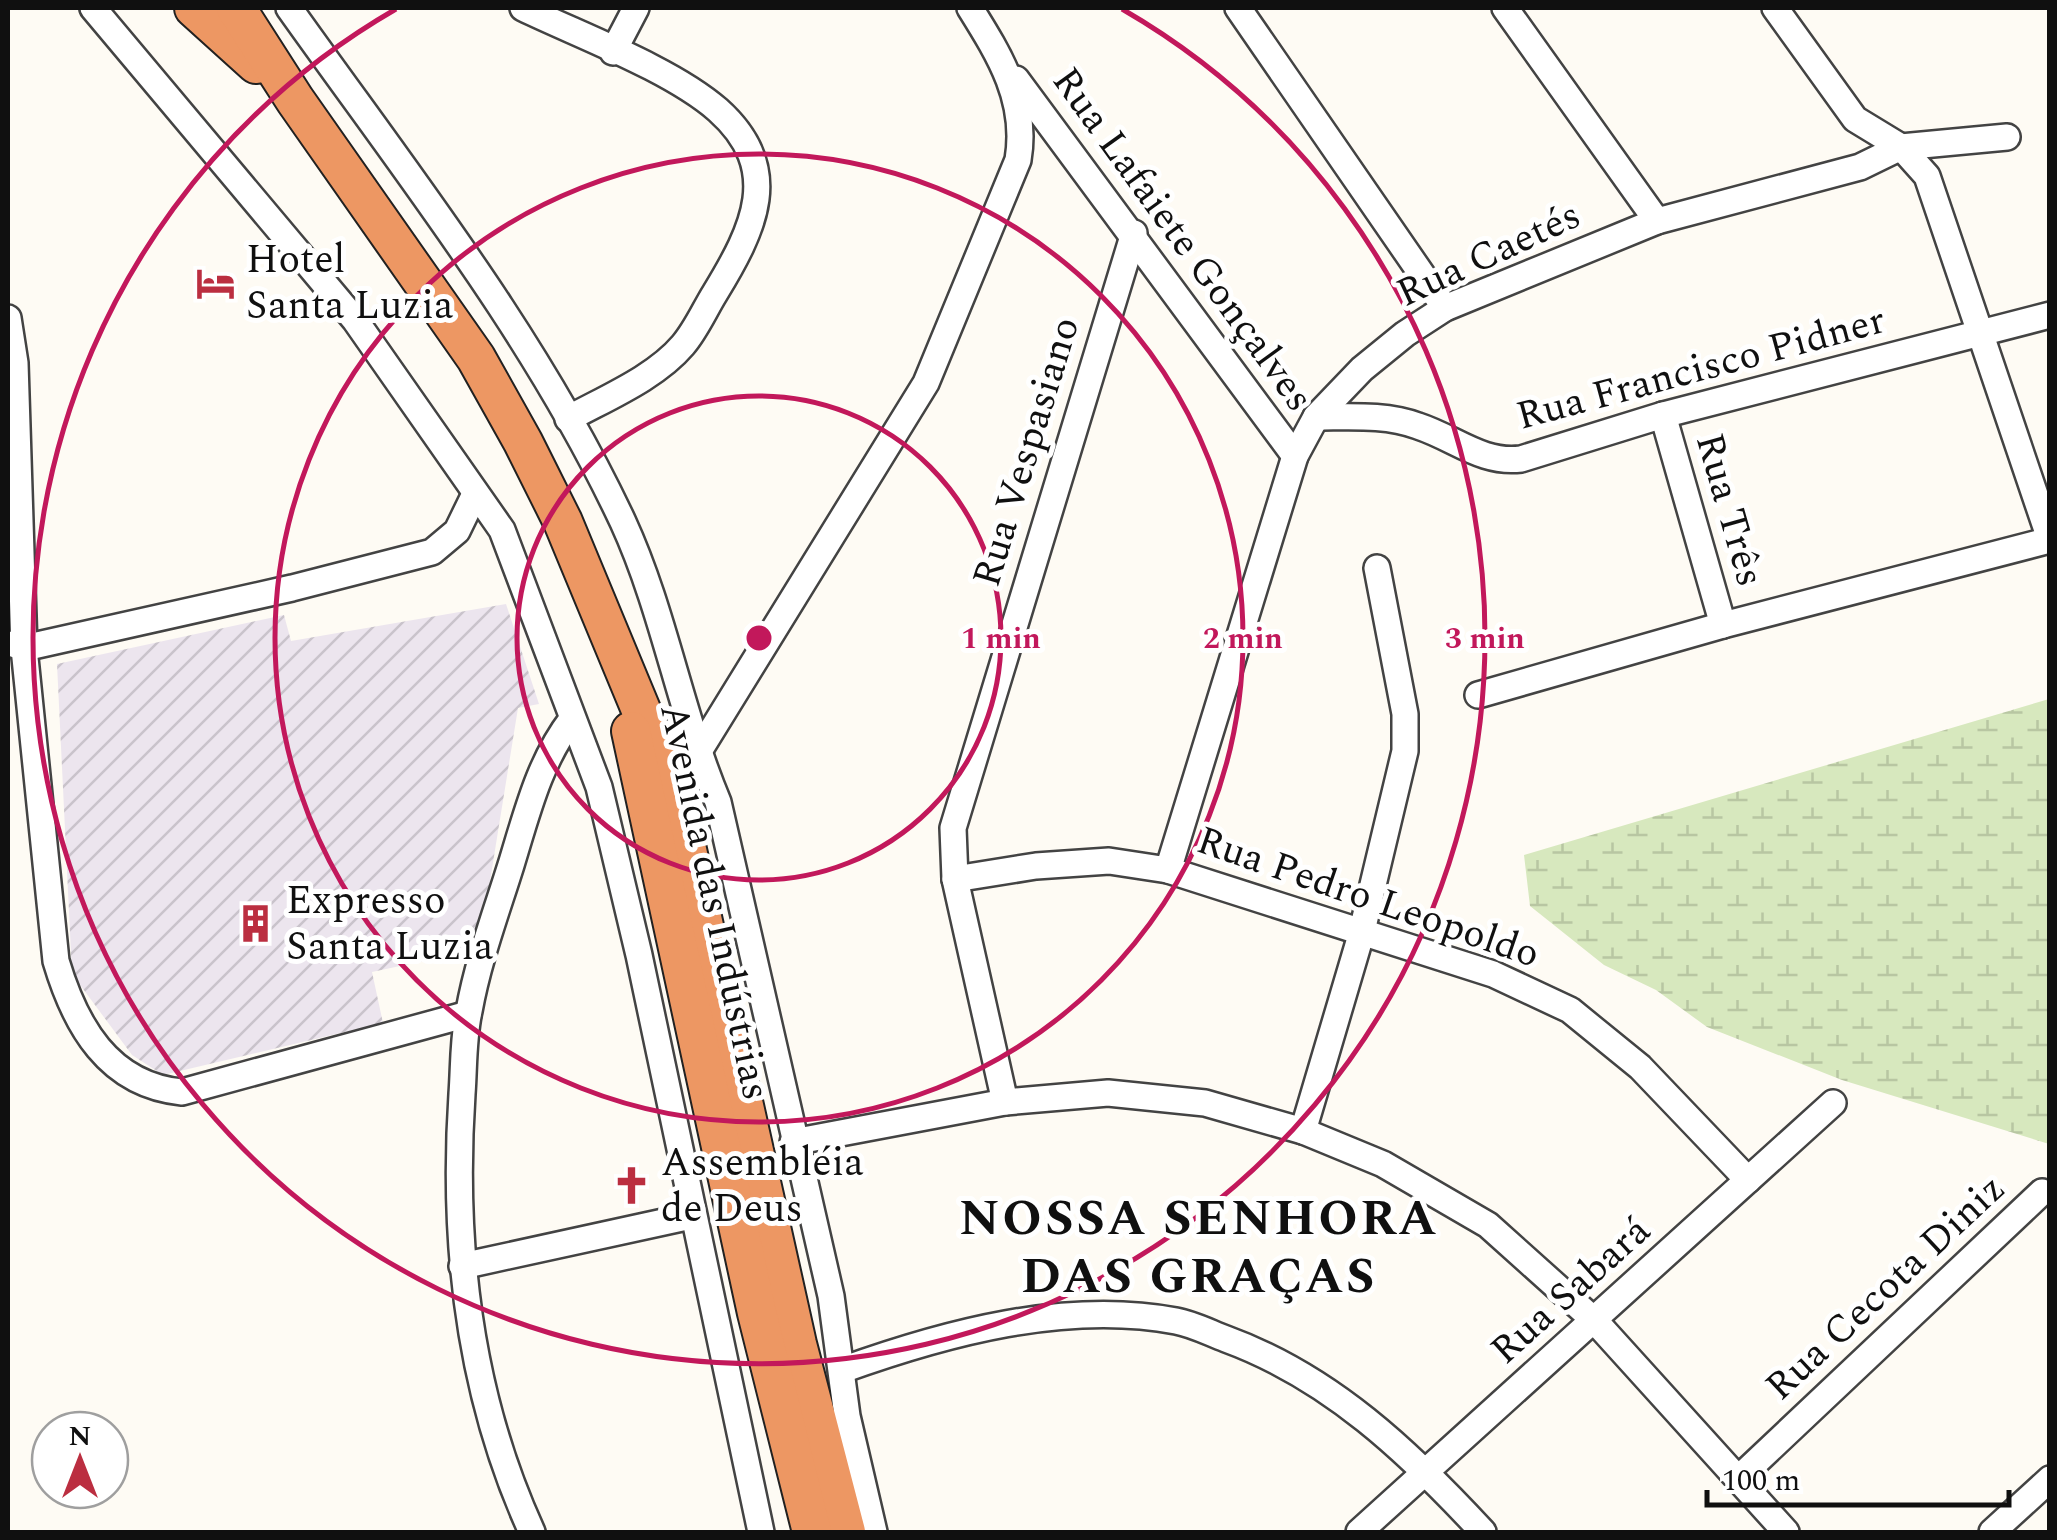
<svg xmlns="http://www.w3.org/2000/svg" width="2057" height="1540" viewBox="0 0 2057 1540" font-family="Spectral,serif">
	<defs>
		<pattern id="industrial-furrows" width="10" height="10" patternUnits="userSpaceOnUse" patternTransform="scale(2.5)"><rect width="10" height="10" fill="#ece5ee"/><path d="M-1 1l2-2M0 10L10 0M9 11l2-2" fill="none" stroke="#c9c3cb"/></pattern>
		<pattern id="wetland-marsh" width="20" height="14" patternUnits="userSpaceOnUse" patternTransform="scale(2.5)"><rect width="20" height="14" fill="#d7e8be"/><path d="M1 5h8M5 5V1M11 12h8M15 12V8" fill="none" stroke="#b8c6a2"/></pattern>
	</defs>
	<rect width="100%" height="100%" fill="#fefbf4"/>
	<path fill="url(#industrial-furrows)" d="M506,604L539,704L518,708L479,949L372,972L383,1023L163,1075L132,1055L72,974L57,664L284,615L291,641Z"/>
	<path fill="url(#wetland-marsh)" d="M2049,699V1144L1842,1080L1707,1027L1656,990L1604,965L1530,906L1524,855Z"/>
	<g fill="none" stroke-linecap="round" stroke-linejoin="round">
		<defs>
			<g id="minor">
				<path d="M93,8L355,320L502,530L599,787L639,955L761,1532"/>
				<path d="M289,8C407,174 536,336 623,522C664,611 680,712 718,802L831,1296L847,1416L874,1532"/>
				<path d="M523,8C581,36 671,69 718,110C784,169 754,229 715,293C705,309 696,330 683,345C655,378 606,398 568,419"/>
				<path d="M1238,8L1445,308"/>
				<path d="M1505,8L1657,221"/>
				<path d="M1775,8L1855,119L1901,147L1927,176L2050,539"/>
				<path d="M613,52L636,8"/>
				<path d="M1016,79L1295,456"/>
				<path d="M8,318L15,363L24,648L56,961C75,1025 108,1085 182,1092L468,1014"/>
				<path d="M1663,415L1723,625"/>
				<path d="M1316,417C1350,417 1386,414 1418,426C1455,438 1482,464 1521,459L1663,415L2050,315"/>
				<path d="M13,644L24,648L292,588L432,552L457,531L475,494"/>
				<path d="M1478,695L1723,625L2050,540"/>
				<path d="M691,764L926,383L1018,160C1028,101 1000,56 970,8"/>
				<path d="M1168,870L1295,456L1316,417L1362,369L1405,334L1445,308L1657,221L1860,167L1901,147L2007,137"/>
				<path d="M955,879L1036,866L1109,861L1168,870L1493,974L1570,1010L1640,1067L1748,1180"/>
				<path d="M1005,1102L955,879L953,828L1134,233"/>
				<path d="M1303,1131L1361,935L1405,751V714L1377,568"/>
				<path d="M793,1142L1005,1102L1108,1093L1205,1103L1303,1131L1383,1164L1488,1225L1595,1321L1786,1532"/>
				<path d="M462,1266L691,1216"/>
				<path d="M842,1370C945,1333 1066,1300 1176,1321C1193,1324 1210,1333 1226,1339C1330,1377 1409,1452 1483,1532"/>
				<path d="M1738,1479L2042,1192"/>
				<path d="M532,1532C469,1395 452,1244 462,1094C464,1067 463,1038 469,1011C478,961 496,913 511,865C527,813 539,762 572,719"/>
				<path d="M1359,1532L1833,1103"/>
				<path d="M1992,1532L2050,1479"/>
			</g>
			<g id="highway">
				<path d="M194,8L256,64"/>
				<path d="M236,8L295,100L476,358L523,442L563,522L673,787L797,1344L846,1532"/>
				<path d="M631,731L757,1313L812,1532"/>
			</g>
		</defs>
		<use href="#minor" stroke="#434343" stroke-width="30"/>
		<use href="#highway" stroke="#212121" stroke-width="42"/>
		<use href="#minor" stroke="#fff" stroke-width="25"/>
		<use href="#highway" stroke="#ed9763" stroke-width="38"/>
	</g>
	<g fill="none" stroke="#c2185b" stroke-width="5">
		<circle cx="759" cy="638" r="242"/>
		<circle cx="759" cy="638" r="484"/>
		<path d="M1122 9A726 726 0 1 1 396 9"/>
	</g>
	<defs>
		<symbol id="hotel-bare" viewBox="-9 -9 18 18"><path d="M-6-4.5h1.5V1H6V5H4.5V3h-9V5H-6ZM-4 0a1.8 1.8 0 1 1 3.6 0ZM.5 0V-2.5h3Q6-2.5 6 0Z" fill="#bb2e40" stroke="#fff" stroke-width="2.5" paint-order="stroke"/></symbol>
		<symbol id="building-bare" viewBox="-9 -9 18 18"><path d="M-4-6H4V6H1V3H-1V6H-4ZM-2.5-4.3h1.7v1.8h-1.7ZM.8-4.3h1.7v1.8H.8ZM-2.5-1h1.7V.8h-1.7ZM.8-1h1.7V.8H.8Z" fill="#bb2e40" stroke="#fff" stroke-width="2.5" paint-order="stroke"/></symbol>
		<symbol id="church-bare" viewBox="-9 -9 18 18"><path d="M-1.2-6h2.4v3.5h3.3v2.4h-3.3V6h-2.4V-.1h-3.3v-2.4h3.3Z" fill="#bb2e40" stroke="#fff" stroke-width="2.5" paint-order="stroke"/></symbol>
	</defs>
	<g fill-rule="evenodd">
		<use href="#hotel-bare" x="188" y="256" width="55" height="55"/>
		<use href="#building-bare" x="228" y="896" width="55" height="55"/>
		<use href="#church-bare" x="604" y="1158" width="55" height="55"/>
	</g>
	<g text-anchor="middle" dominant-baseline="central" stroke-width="10" stroke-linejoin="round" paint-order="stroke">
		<g font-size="40" fill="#101010" stroke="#fff">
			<text transform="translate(1182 240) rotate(54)">Rua Lafaiete Gonçalves</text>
			<text transform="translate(1489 255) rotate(-25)">Rua Caetés</text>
			<text transform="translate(1701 369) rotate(-15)">Rua Francisco Pidner</text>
			<text transform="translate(1027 452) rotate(-73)">Rua Vespasiano</text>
			<text transform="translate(1729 510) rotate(74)">Rua Três</text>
			<text transform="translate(1368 898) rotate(19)">Rua Pedro Leopoldo</text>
			<text transform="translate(714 902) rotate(78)">Avenida das Indústrias</text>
			<text transform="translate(1886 1288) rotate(-43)">Rua Cecota Diniz</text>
			<text transform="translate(1571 1291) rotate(-42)">Rua Sabará</text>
		</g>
		<g font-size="40" fill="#101010" stroke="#fff" text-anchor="start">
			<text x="246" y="260">Hotel<tspan x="246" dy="46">Santa Luzia</tspan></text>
			<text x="286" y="901">Expresso<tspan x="286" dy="46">Santa Luzia</tspan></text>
			<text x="661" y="1163">Assembléia<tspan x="661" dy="46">de Deus</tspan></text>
		</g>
		<g font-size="50" font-weight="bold" letter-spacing="2.5" fill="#101010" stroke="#fff">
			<text x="1199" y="1219">NOSSA SENHORA<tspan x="1199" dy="58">DAS GRAÇAS</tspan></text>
		</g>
	</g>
	<circle cx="759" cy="638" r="15" fill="#c2185b" stroke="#fff" stroke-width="5"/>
	<g font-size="30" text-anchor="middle" font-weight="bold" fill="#c2185b" stroke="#fff" stroke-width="10" stroke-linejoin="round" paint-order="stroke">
		<text x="1001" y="648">1 min</text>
		<text x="1243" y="648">2 min</text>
		<text x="1485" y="648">3 min</text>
	</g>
	<rect width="2057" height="1540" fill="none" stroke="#101010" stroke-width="20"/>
	<g transform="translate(80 1460)"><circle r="48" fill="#ffffff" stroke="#9f9f9f" stroke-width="2.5"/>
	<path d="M0-8L18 38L0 25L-18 38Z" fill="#bb2e40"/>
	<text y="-15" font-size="28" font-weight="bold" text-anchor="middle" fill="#101010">N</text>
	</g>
	<path d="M1707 1490v15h302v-15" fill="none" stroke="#101010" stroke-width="5"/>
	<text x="1722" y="1490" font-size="30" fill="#101010" stroke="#ffffff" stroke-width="8" paint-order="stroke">100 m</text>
</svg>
